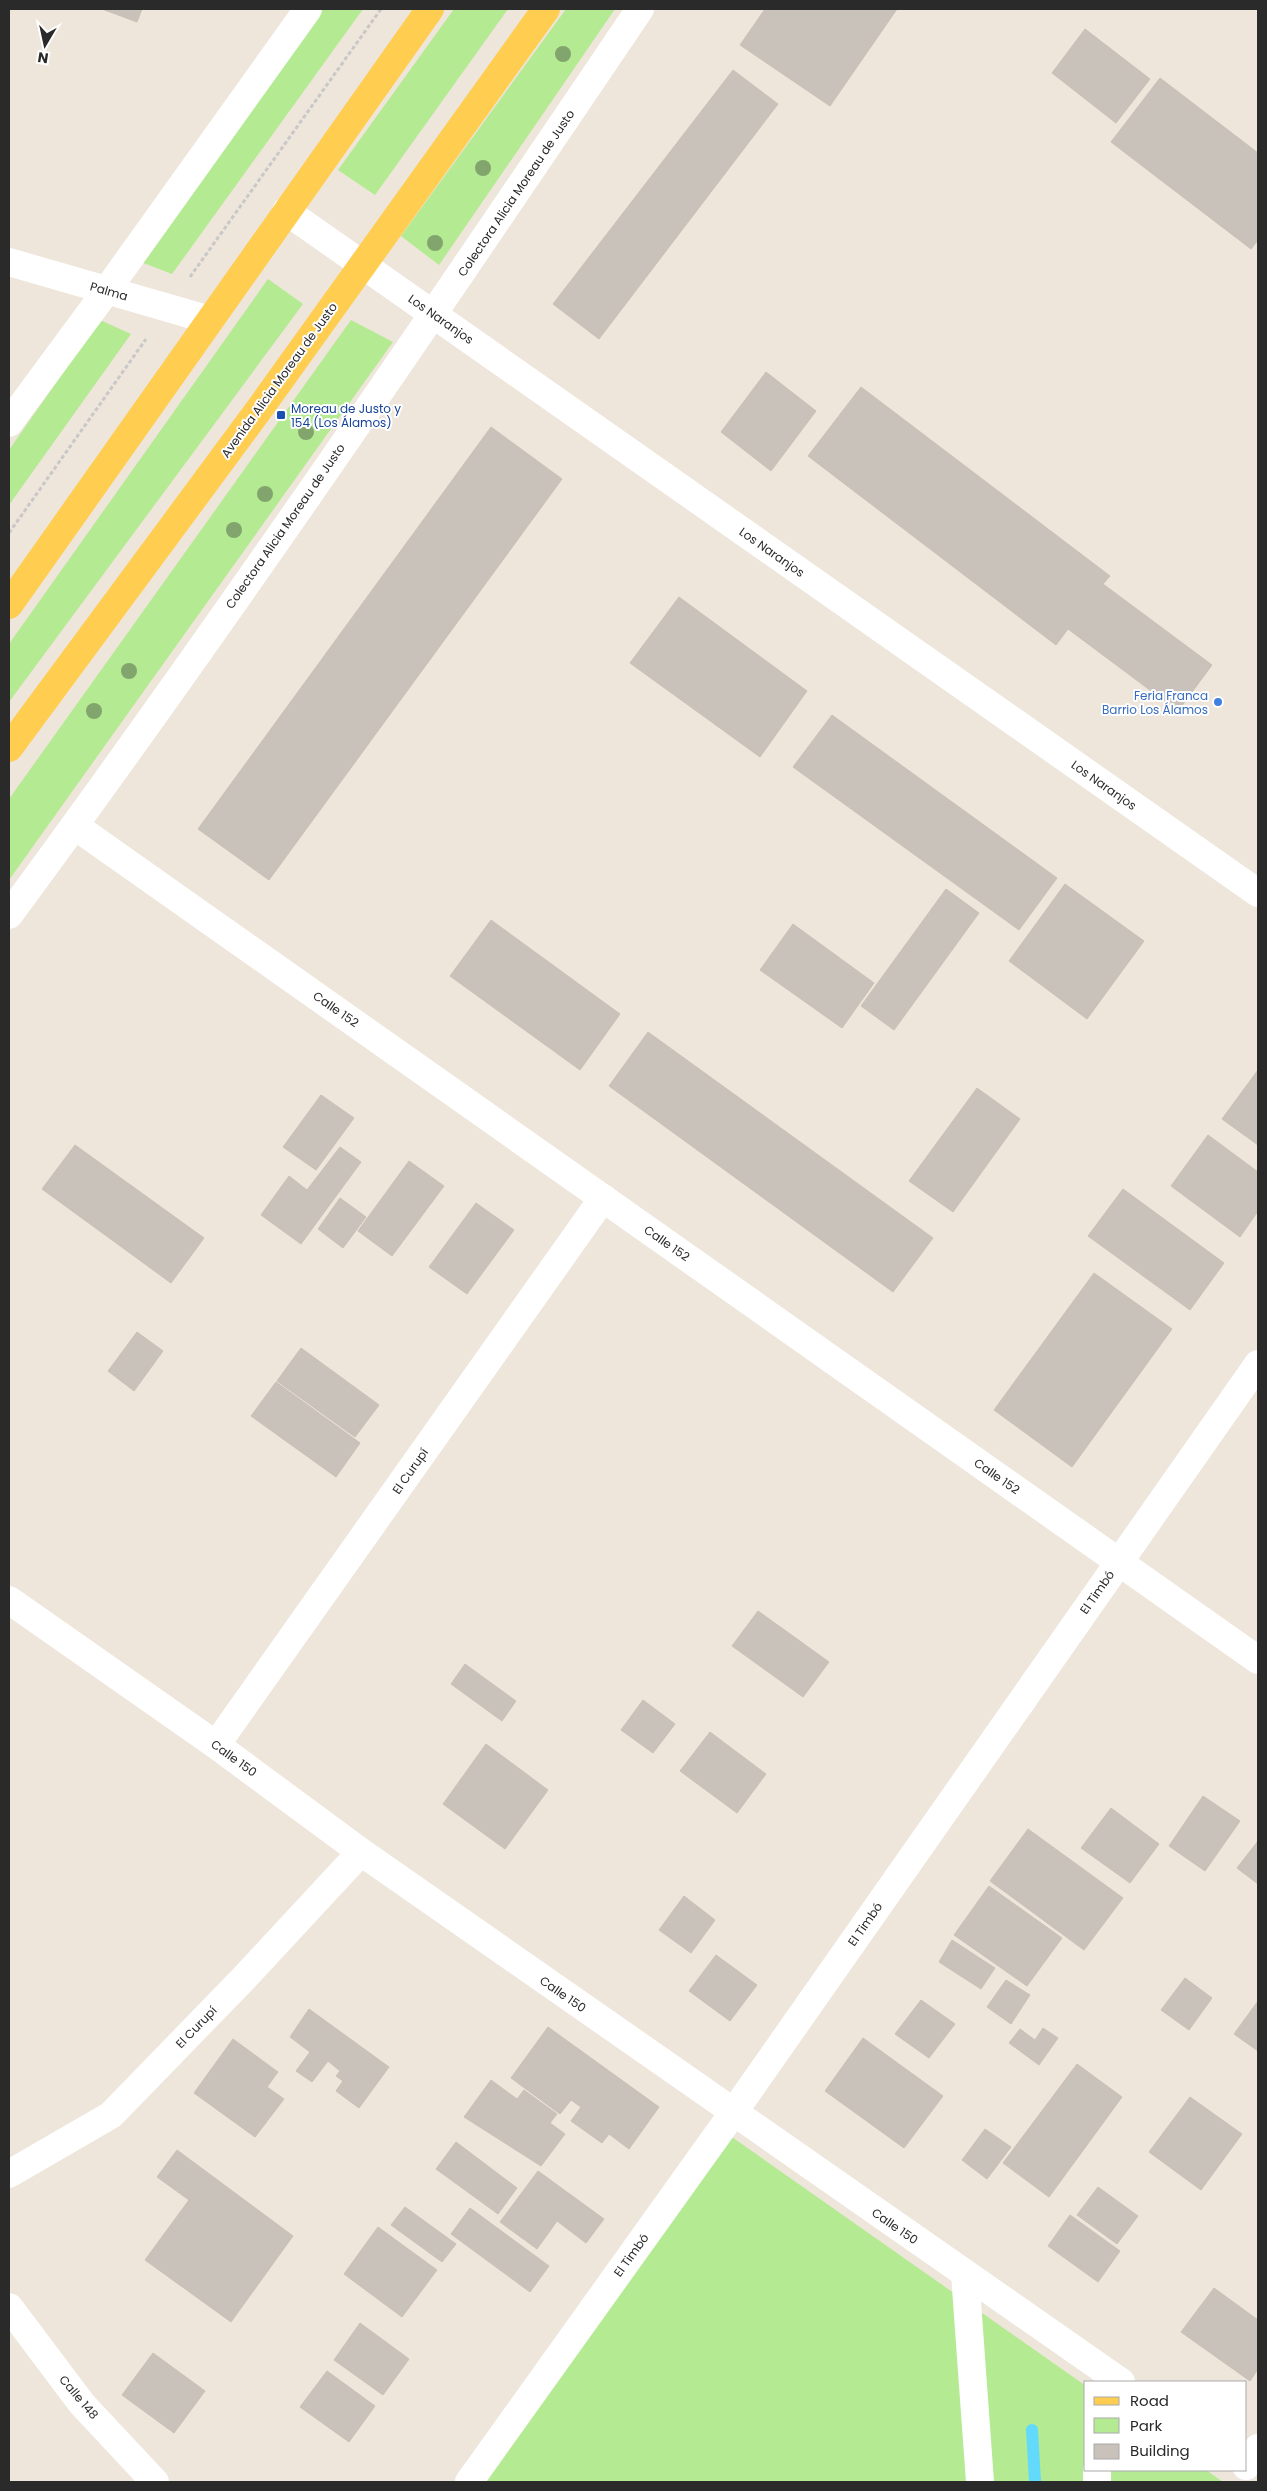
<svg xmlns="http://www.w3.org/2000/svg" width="1267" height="2491" viewBox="0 0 1267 2491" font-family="Poppins,sans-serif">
	<rect width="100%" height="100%" fill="#eee5db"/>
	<g fill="#b4ea92">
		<path d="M323,9H363L172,274L141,262Z"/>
		<path d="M454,9H508L375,195L338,170Z"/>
		<path d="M566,9H615L439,265L401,236Z"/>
		<path d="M268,279L303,304L9,702V644Z"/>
		<path d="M100,320L131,334L9,505V450Z"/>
		<path d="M351,320L393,342L9,880V799Z"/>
		<path d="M729,2135L1086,2386V2470H1206L1223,2482H483Z"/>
	</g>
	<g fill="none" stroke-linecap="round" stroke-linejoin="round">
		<path stroke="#63dafb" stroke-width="12" d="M1032,2430L1035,2482"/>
	</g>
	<g fill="#c9c2bb" stroke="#c9c1b4">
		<path d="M102,9H142L137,22Z"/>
		<path d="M765,9H897L830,106L740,45Z"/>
		<path d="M1085,29L1150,79L1116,123L1052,73Z"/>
		<path d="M733,70L778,104L599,339L553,304Z"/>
		<path d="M1160,78L1258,153V240L1251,249L1111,142Z"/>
		<path d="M766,372L816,411L771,471L721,432Z"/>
		<path d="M861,387L1110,576L1103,584L1212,665L1178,711L1068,629L1056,645L808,456Z"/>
		<path d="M491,427L562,479L269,880L198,829Z"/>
		<path d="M679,597L807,691L760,757L630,663Z"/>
		<path d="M832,715L1057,878L1019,930L793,767Z"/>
		<path d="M1065,884L1144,941L1087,1019L1009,961Z"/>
		<path d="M946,889L979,913L894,1030L861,1006Z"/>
		<path d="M491,920L620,1014L580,1070L450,976Z"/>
		<path d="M793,924L874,983L842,1028L760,970Z"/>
		<path d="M648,1032L933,1238L893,1292L609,1086Z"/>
		<path d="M1258,1070V1145L1222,1119Z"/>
		<path d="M977,1088L1020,1119L953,1212L909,1181Z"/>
		<path d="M321,1095L354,1118L316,1170L283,1147Z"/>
		<path d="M1208,1135L1258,1172V1211L1240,1237L1171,1186Z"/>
		<path d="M75,1145L204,1238L171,1283L42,1189Z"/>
		<path d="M340,1147L361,1162L301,1244L261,1215L289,1176L307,1190Z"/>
		<path d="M409,1161L444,1186L392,1256L358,1231Z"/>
		<path d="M1123,1189L1224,1263L1190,1310L1088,1236Z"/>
		<path d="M340,1198L366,1217L343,1248L318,1229Z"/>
		<path d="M476,1203L514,1230L467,1294L429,1267Z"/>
		<path d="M1094,1273L1172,1329L1072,1467L994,1410Z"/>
		<path d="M137,1332L163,1351L134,1391L108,1371Z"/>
		<path d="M301,1348L379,1405L355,1437L277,1381Z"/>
		<path d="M276,1382L360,1443L336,1477L251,1416Z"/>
		<path d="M758,1611L829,1662L803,1697L732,1646Z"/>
		<path d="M465,1664L516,1701L502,1721L451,1684Z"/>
		<path d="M643,1700L675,1724L653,1753L621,1730Z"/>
		<path d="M710,1732L766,1774L737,1813L680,1771Z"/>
		<path d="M486,1744L548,1790L505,1849L443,1804Z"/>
		<path d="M1203,1796L1240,1821L1205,1871L1169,1846Z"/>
		<path d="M1111,1808L1159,1844L1130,1883L1081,1848Z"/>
		<path d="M1028,1829L1123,1898L1084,1950L990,1881Z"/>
		<path d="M1258,1841V1884L1237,1868Z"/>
		<path d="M989,1886L1062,1938L1027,1986L954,1935Z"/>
		<path d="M684,1896L715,1920L691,1953L659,1930Z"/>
		<path d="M952,1940L995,1968L981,1989L939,1962Z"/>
		<path d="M716,1955L757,1985L730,2021L689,1991Z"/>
		<path d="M1185,1978L1212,1998L1189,2030L1161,2010Z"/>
		<path d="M1006,1980L1030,1995L1011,2024L987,2007Z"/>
		<path d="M921,2000L955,2024L929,2058L895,2034Z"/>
		<path d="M1258,2001V2051L1234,2034Z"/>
		<path d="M309,2009L389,2067L359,2108L336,2091L343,2081L336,2076L340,2071L328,2061L312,2082L296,2071L310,2052L290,2037Z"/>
		<path d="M548,2027L659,2107L629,2149L609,2134L602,2143L571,2121L581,2107L571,2100L560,2114L511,2078Z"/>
		<path d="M1043,2028L1058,2038L1039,2065L1009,2043L1020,2029L1035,2040Z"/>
		<path d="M863,2038L943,2096L904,2148L825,2091Z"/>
		<path d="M233,2039L278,2072L267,2087L284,2099L255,2137L194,2093Z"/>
		<path d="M1077,2064L1122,2097L1049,2197L1003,2163Z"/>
		<path d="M491,2080L517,2099L524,2090L557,2114L550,2123L565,2134L541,2166L464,2117Z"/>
		<path d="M1190,2097L1242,2134L1201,2190L1149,2152Z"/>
		<path d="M985,2129L1011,2147L987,2179L962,2160Z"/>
		<path d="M456,2142L517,2188L498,2214L436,2169Z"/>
		<path d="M177,2150L293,2236L231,2322L145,2260L189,2200L157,2177Z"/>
		<path d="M538,2171L604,2219L586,2243L557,2221L537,2249L500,2222Z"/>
		<path d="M1098,2187L1138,2216L1117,2244L1077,2215Z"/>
		<path d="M405,2207L456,2244L442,2262L391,2225Z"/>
		<path d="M470,2208L549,2266L530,2292L451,2234Z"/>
		<path d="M1070,2215L1120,2251L1098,2282L1048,2246Z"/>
		<path d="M378,2227L437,2270L402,2317L344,2274Z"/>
		<path d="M1214,2288L1258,2320V2369L1250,2381L1181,2332Z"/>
		<path d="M360,2323L409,2359L383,2395L334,2360Z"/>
		<path d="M153,2353L205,2391L174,2433L122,2395Z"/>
		<path d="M327,2371L375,2406L349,2442L300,2407Z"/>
	</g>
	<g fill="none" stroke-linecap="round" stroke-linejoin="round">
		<g stroke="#c8c8c8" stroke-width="3" stroke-dasharray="4 2.5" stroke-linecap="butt">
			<path d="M190,277L381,9"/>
			<path d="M9,533L146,339"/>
		</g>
		<g stroke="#fff" stroke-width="28">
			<path d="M286,211L1258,893"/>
			<path d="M9,262L210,320"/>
			<path d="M9,423L107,290L308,9"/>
			<path d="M75,826L1258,1660"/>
			<path d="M9,915C227,619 434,314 640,9"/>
			<path d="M9,1600L216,1745L361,1852L1121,2382"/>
			<path d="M216,1745L603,1198"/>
			<path d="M9,2174L111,2115L245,1977L361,1852"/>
			<path d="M965,2274L980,2482"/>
			<path d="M9,2307L82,2404L155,2482"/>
			<path d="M1246,2466L1258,2448"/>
			<path d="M1097,2470V2482"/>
			<path d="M469,2482L733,2113L1258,1364"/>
		</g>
		<g stroke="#ffcd4f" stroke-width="28">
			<path d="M9,605L430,9"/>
			<path d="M9,748L263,404L546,9"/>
		</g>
	</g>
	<g fill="#82a46d">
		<circle cx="563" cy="54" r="8"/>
		<circle cx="483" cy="168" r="8"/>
		<circle cx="435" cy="243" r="8"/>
		<circle cx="306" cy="432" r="8"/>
		<circle cx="265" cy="494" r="8"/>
		<circle cx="234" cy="530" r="8"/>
		<circle cx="129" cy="671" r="8"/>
		<circle cx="94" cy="711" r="8"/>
	</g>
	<rect fill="#1a4fb4" stroke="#fff" stroke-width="2" x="276" y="410" width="10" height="10" rx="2.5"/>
	<circle fill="#3f7fe0" stroke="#fff" stroke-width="2" cx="1218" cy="702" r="5"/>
	<g text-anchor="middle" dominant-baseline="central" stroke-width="4" stroke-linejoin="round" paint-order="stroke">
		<g font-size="12" fill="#2a2a2a" stroke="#fff">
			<text transform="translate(516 193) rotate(-56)">Colectora Alicia Moreau de Justo</text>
			<text transform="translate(109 291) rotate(16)">Palma</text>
			<text transform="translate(441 319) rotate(35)">Los Naranjos</text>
			<text transform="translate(279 380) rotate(-54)">Avenida Alicia Moreau de Justo</text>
			<text transform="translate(285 526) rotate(-55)">Colectora Alicia Moreau de Justo</text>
			<text transform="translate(772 552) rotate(35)">Los Naranjos</text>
			<text transform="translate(1104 785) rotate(35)">Los Naranjos</text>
			<text transform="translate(336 1009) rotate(35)">Calle 152</text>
			<text transform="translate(667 1243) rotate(35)">Calle 152</text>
			<text transform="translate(410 1471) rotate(-55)">El Curupí</text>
			<text transform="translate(997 1476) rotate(35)">Calle 152</text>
			<text transform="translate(1097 1592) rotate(-55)">El Timbó</text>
			<text transform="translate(234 1758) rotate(36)">Calle 150</text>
			<text transform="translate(865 1924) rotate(-55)">El Timbó</text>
			<text transform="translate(563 1994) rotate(35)">Calle 150</text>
			<text transform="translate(196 2027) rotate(-46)">El Curupí</text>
			<text transform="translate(895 2226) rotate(35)">Calle 150</text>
			<text transform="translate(631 2255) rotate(-54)">El Timbó</text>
			<text transform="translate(79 2397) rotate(50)">Calle 148</text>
		</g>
		<g font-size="12" fill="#164399" stroke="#fff" text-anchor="start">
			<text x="291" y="408">Moreau de Justo y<tspan x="291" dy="14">154 (Los Álamos)</tspan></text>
		</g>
		<g font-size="12" fill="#366cbe" stroke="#fff" text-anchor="end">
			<text x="1208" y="695">Feria Franca<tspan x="1208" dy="14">Barrio Los Álamos</tspan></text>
		</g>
	</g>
	<rect width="1267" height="2491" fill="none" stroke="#2a2a2a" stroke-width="20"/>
	<rect x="1084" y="2381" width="162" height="90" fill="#ffffff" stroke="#aaaaaa"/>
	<rect x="1094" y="2397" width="25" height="8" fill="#ffcd4f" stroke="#aaaaaa"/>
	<text x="1130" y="2406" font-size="15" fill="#2a2a2a">Road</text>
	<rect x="1094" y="2418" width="25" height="15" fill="#b4ea92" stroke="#aaaaaa"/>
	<text x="1130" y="2431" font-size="15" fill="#2a2a2a">Park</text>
	<rect x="1094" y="2444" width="25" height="15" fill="#c9c2bb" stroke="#aaaaaa"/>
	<text x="1130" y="2456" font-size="15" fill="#2a2a2a">Building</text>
	<g transform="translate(45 45) rotate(189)" stroke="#ffffff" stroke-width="4" paint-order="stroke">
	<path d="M0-4L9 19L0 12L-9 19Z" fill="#2a2a2a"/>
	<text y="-8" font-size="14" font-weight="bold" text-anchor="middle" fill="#2a2a2a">N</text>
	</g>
</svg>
